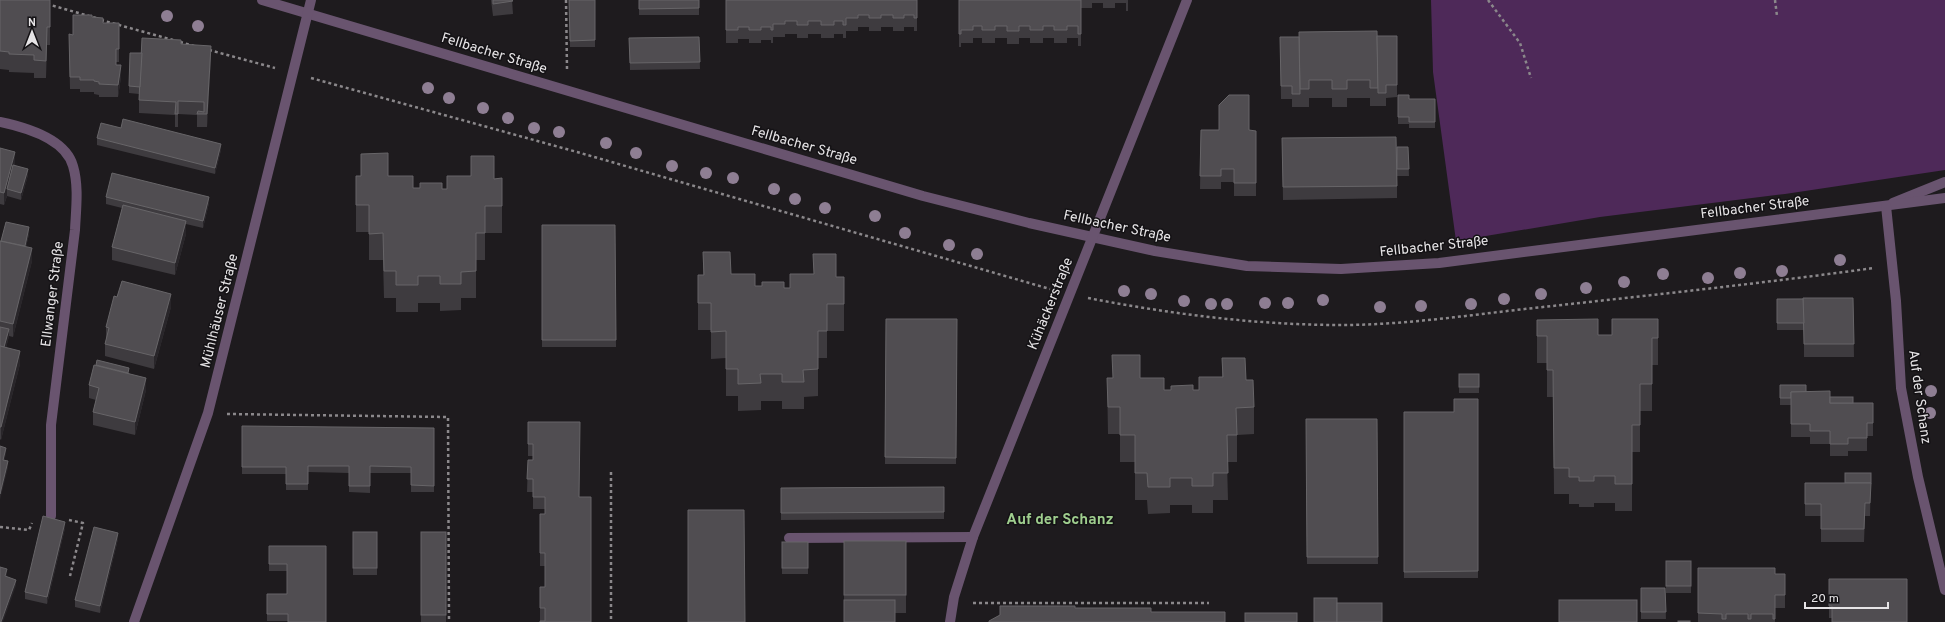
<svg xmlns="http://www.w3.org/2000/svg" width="1945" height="622" viewBox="0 0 1945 622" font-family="Overpass,sans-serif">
	<rect width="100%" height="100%" fill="#1e1b1e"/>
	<path fill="#4e2959" d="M1431,0H1945V170L1785,194L1600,217L1456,241L1433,72Z"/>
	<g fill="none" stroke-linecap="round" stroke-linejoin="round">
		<g stroke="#8b888b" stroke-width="2.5" stroke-dasharray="3 3" stroke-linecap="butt">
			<path d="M566,0L567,69"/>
			<path d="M1488,0L1520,43L1531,78"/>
			<path d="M1775,0L1777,16"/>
			<path d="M47,4L96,18"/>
			<path d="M101,20L173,40"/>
			<path d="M180,42L194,46"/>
			<path d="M209,50L275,68"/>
			<path d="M311,78L577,152L1050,289"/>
			<path d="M1088,298C1171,314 1256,325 1341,325C1408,325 1476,314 1543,307C1653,295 1764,283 1874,268"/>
			<path d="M227,414L448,417L449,622"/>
			<path d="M611,472V622"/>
			<path d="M69,520L83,523L70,576"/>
			<path d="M0,527L29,530L32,523"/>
			<path d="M973,603H1209"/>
		</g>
		<g stroke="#69546f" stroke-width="10">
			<path d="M1893,203L1945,182"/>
			<path d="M789,538L973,537"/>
		</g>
		<g stroke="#69546f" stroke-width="10">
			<path d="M262,0L923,196L1029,223L1155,251L1247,266L1341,269L1439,263L1945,198"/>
			<path d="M0,122C24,127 65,138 73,166C79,186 76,209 75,230L51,425V516"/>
			<path d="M1886,206L1896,301L1901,388L1918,477L1945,590"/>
			<path d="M134,622L208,413L311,0"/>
			<path d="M950,622L954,597L973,537L1187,0"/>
		</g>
	</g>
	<g fill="#8e7e93">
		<circle cx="167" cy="16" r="6"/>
		<circle cx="198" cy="26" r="6"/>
		<circle cx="428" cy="88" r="6"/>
		<circle cx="449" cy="98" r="6"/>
		<circle cx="483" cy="108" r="6"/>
		<circle cx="508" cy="118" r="6"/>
		<circle cx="534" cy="128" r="6"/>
		<circle cx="559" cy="132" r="6"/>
		<circle cx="606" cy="143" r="6"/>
		<circle cx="636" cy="153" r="6"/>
		<circle cx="672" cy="166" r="6"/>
		<circle cx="706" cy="173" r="6"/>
		<circle cx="733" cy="178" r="6"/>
		<circle cx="774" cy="189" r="6"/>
		<circle cx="795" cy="199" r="6"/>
		<circle cx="825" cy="208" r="6"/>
		<circle cx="875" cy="216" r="6"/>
		<circle cx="905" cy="233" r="6"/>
		<circle cx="949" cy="245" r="6"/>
		<circle cx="977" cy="254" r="6"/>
		<circle cx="1840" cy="260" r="6"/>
		<circle cx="1782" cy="271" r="6"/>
		<circle cx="1740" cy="273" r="6"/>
		<circle cx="1663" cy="274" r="6"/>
		<circle cx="1708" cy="278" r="6"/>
		<circle cx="1624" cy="282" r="6"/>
		<circle cx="1586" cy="288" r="6"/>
		<circle cx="1124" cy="291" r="6"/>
		<circle cx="1151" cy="294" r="6"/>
		<circle cx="1541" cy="294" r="6"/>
		<circle cx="1504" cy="299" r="6"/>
		<circle cx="1323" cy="300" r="6"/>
		<circle cx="1184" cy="301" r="6"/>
		<circle cx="1265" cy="303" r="6"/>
		<circle cx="1288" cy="303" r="6"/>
		<circle cx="1211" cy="304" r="6"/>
		<circle cx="1227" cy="304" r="6"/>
		<circle cx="1471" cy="304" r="6"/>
		<circle cx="1421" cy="306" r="6"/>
		<circle cx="1380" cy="307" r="6"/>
		<circle cx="1931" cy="391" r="6"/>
		<circle cx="1930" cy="413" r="6"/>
	</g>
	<g fill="#3e3b3f">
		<path d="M0,0L50,17V45H47L46,78H34V73L9,72V70L0,69Z"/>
		<path d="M491,0H512L513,14L493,16Z"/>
		<path d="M569,0H595V47H570Z"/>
		<rect x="639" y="0" width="60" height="15"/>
		<path d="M726,0H917V31H914V27H904V31H893V27H881V31H869V27H858V31H846V38H843V34H834V38H821V34H808V38H797V34H785V37H773V43H771V40H761V43H749V39H738V43H726Z"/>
		<path d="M959,0H1128V11H1126V3H1115V8H1103V3H1092V8H1081V46H1078V38H1067V43H1054V38H1043V43H1030V38H1019V44H1007V38H995V43H982V38H973V43H961V47H959Z"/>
		<path d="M92,17L103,23L119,36V62H116V65L121,77L118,97H99V95L94,94V92H80V89H70L69,47L73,35Z"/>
		<path d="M1397,36V97L1386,98V106H1370V98H1347V107H1332V98H1309V107H1292V99H1281L1280,37Z"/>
		<path d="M699,37L700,69L630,70L629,38Z"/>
		<path d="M181,44L211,58L207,127H197V115L178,114V127H175V115L139,113V94L129,93V86L142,53Z"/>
		<path d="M1398,95L1409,99H1435V128H1409V124H1398Z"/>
		<path d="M121,128L221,150L215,174L97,145V138Z"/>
		<path d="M1201,130L1256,131V196H1234V182H1221V189H1200Z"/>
		<path d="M1282,138L1397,161L1408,147L1409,176H1397V198L1283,200Z"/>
		<path d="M0,148L14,165L28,175L21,200L7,196L4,205L0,204Z"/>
		<path d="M361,154L388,176L413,188L447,189L471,176V156L494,179L502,178V233H485V260H476V298H461V310L440,311V303H418V312H396V298H384L383,260H369V232H356V176H361Z"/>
		<path d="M106,197L209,203L203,228L186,224V234L175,275L112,260V247L122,208L106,204Z"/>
		<path d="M542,225H615L616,347H542Z"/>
		<path d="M29,234L26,247L32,261L13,337L9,336L6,348L20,364L1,440L0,439V241H1Z"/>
		<path d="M703,252L731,274L755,286L790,288L836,277H844V331H827V358H818V396L804,397V409H782V401H761V410L738,411V396H726V358L711,359V330H698V275H703Z"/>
		<path d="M1853,298L1854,357H1804V330H1777V299Z"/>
		<path d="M171,307L154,369L105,356V344L106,340V327Z"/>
		<path d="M886,319H957L956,464H885Z"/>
		<path d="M1658,319V365H1652V411H1640V452H1632V511H1615V503H1594V507H1579V504H1569V494H1554L1553,397H1547V363H1537V320L1598,335H1612Z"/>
		<path d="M1222,358L1246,380L1254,407V434L1237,435V462H1227L1228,500H1213V513H1192V505H1170V513L1148,514L1147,500H1135V462H1120V434H1108L1107,378H1140L1164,390H1199L1222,377Z"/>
		<path d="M129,373L146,390L135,435L93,425V412L96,400L89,398V385Z"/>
		<rect x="1459" y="374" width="20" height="19"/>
		<path d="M1780,385L1853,403H1873V436H1867V451H1848V456H1830V444H1810V437H1791V405H1780Z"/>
		<path d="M1478,399V578H1404V412H1454Z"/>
		<path d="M1306,419H1377L1378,564H1307Z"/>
		<path d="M528,422H580L545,621H540V587H545V566H540V514H545V509H533V492H527L528,460H533V456H528Z"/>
		<path d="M242,426L434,428V492H411V473H370V493L349,492V473L308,472V490H286V474H242Z"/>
		<path d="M1871,473L1870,516H1865L1864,542H1821V516H1805V483H1845Z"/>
		<path d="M944,487V519L781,520V488Z"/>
		<path d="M65,528L47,604L25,599V592Z"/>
		<rect x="353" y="532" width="24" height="43"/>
		<rect x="421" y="532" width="25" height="90"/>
		<path d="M118,539L100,613L75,607V600Z"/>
		<path d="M844,541H906V613H895L844,622Z"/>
		<rect x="782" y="542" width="26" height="32"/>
		<path d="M269,546H326L288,621H267V594H287V571H269Z"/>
		<rect x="1666" y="561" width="25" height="32"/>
		<path d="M1698,568L1775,574H1785V608H1775V622H1698Z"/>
		<path d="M1829,579H1907L1832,618H1829Z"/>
		<path d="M1641,588H1665L1666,619H1641Z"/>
	</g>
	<g fill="#29262a">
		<path d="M211,46V58L207,127V114Z"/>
		<path d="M121,65V77L118,97V85Z"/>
		<path d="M221,144V150L215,174V168Z"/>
		<path d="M15,152V165L8,190L7,189V196L4,205V193Z"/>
		<path d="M28,169V175L21,200V193Z"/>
		<path d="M209,197V203L203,228V221Z"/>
		<path d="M186,221V234L175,275V263Z"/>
		<path d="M29,227V234L23,259V252Z"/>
		<path d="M32,248V261L13,337V324Z"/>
		<path d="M171,294V307L154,369V356Z"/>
		<path d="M9,329V336L3,360V353Z"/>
		<path d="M20,351V364L1,440V427Z"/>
		<path d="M146,378V390L135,435V422Z"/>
		<path d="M6,448V454L3,467V460Z"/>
		<path d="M8,461V468L0,500V494Z"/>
		<path d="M65,522V528L47,604V597Z"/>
		<path d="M118,533V539L100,613V606Z"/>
		<path d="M7,569V576L5,583V576Z"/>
		<path d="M16,580V586L3,622H1Z"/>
	</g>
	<g fill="#504d51" stroke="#676568">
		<path d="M0,0H50V27H47L46,61L34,60V55L9,54V52L0,51Z"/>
		<path d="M493,0H512L513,1L493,4Z"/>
		<path d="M569,0H595V40L570,41Z"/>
		<path d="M639,0H699V8L639,9Z"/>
		<path d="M726,0H917V18H914V15H904V18H893V15H881V18H869V15H858V18H846V25H843V21H834V25H821V21H808V25H797V21H785V24H773V30H771V27H761V30H749V27H738V30H726Z"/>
		<path d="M959,0H1081V34H1078V26H1067V30H1054V26H1043V30H1030V26H1019V31H1007V26H995V30H982V26H973V30H961V34H959Z"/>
		<path d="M73,15H92V17L103,18V23H119V49H116V65H121L118,85L99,84V82L94,81V80H80V77H70L69,34L73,35Z"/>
		<path d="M1377,31L1378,88H1370V80H1347V89H1332V80H1309V89H1300L1299,32Z"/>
		<path d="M1377,36H1397V85H1386V93H1378Z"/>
		<path d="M699,37L700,62L630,63L629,38Z"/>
		<path d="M1280,37H1299L1300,94H1292V86H1281Z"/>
		<path d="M142,38L181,40V44L211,46L207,114H197L198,111L204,112V102L178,101V114H175L176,102L139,100Z"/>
		<path d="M130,53H142L140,87L129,86Z"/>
		<path d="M1229,95H1249V130L1256,131V183H1234V169H1221V176H1200L1201,130H1219V105Z"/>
		<path d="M1398,95H1409V99H1435V122H1409V117H1398Z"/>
		<path d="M123,119L221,144L215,168L97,138L101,123L121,128Z"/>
		<path d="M1396,137L1397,186L1283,187L1282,138Z"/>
		<path d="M1397,147H1408L1409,169H1397Z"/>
		<path d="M0,148L15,152L4,193L0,192Z"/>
		<path d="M388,153V176H413V188H420V183H442V189H447V176H471V156H494V179L502,178V206H485V233H476V271L461,272V284H440V276H418V285H396V271H384L383,233L369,234V205H356V176H361V154Z"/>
		<path d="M13,165L28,169L21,193L7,189Z"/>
		<path d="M112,173L209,197L203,221L106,197Z"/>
		<path d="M123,205L186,221L175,263L112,247Z"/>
		<path d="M6,222L29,227L25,246L1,241Z"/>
		<path d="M542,225H615L616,340H542Z"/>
		<path d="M0,241L32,248L13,324L0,321Z"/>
		<path d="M703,252H730L731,274H755V286H762V282H784V288H790V274H814L813,254H836V277H844V304H827V331H818V369L803,370L804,382H782V374H760L761,383L738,384V369H726V331L711,332V303H698V275H704Z"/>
		<path d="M122,281L171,294L154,356L105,344L109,328L106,327L114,296L117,297Z"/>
		<path d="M1803,298H1853L1854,344H1804Z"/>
		<path d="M1777,299H1803L1804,323H1777Z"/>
		<path d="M886,319H957L956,458L885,457Z"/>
		<path d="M1598,319V335H1612V319H1658V338H1652V384H1640V425H1632V484H1615V476H1594V481H1579V477H1569V468H1554L1553,370H1547V336H1537V320Z"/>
		<path d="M0,327L9,329L4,347L0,346Z"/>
		<path d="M0,346L20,351L1,427H0Z"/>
		<path d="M1112,355H1140V378H1164V390H1171V386L1193,385V390H1199V377H1223L1222,358H1245L1246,380H1253L1254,407L1236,408L1237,435H1227L1228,473H1213V486H1192V478H1170V487H1148L1147,473H1135V435H1120V407H1108L1107,378H1113Z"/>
		<path d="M97,360L129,368L128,373L96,365Z"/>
		<path d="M94,365L146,378L135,422L93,412L99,388L89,385Z"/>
		<rect x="1459" y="374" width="20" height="13"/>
		<path d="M1780,385H1806V392H1791V398H1780Z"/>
		<path d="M1830,391V403H1873V423H1867V438H1848V444H1830V431H1810V424H1791V392Z"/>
		<rect x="1830" y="397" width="23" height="6"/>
		<path d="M1454,399H1478V571L1404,572V412H1454Z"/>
		<path d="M1306,419H1377L1378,557H1307Z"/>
		<path d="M528,422H580L579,497H591V622H540V621H545V608H540V587H545V553H540V514H545V497H533V479H527L528,460H533V444H528Z"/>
		<path d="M242,426L434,428V486L411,485V467L370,466V486H349V466H308V484H286V467H242Z"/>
		<path d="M0,446L6,448L3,460L8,461L0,494Z"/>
		<rect x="1845" y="473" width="26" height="10"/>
		<path d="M1805,483H1871L1870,503H1865L1864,529H1821V504H1805Z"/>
		<path d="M944,487V512L781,513V488Z"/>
		<path d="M688,510H744L745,622H688Z"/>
		<path d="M43,516L65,522L47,597L25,592Z"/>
		<path d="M94,527L118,533L100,606L75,600Z"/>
		<rect x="353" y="532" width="24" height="36"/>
		<rect x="421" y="532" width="25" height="83"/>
		<rect x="844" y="541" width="62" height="54"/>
		<rect x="782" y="542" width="26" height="26"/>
		<path d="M269,546H326V622H288V614H267V594H287V564H269Z"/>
		<rect x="1666" y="561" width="25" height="25"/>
		<path d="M0,567L7,569L5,576L16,580L1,622H0Z"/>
		<path d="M1698,568H1775V574H1785V595H1775V619H1773V614H1751V619H1748V614H1726V619H1722V614L1698,613Z"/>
		<path d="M1829,579H1907V622H1832V606H1829Z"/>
		<path d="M1641,588H1665L1666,612H1641Z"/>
		<rect x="1314" y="598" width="23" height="24"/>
		<rect x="844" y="600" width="51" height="22"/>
		<rect x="1559" y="600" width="78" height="22"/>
		<rect x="1337" y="603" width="45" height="19"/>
		<path d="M1000,606H1075V608H1151V612H1225V622H989V621L1000,615Z"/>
		<rect x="1245" y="613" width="52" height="9"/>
		<rect x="1678" y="621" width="12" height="1"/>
	</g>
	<g text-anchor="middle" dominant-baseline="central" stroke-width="3" stroke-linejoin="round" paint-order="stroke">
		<g font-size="14" fill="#e6e4e6" stroke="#141215">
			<text transform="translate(494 54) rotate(17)">Fellbacher Straße</text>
			<text transform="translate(804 146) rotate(16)">Fellbacher Straße</text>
			<text transform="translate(1755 208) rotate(-7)">Fellbacher Straße</text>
			<text transform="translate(1117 227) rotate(12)">Fellbacher Straße</text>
			<text transform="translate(1434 247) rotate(-6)">Fellbacher Straße</text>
			<text transform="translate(53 294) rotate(-83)">Ellwanger Straße</text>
			<text transform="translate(1051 304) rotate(-68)">Kühäckerstraße</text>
			<text transform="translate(220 311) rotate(-76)">Mühlhäuser Straße</text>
			<text transform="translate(1919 397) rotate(82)">Auf der Schanz</text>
		</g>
		<g font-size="15" font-weight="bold" fill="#9fce8e" stroke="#141215">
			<text x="1060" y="520">Auf der Schanz</text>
		</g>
	</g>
	<g transform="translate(32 32)" stroke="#141215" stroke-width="3" paint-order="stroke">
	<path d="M0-3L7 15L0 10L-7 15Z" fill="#e6e4e6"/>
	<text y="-6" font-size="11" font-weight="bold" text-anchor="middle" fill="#e6e4e6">N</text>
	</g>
	<path d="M1805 602v6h83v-6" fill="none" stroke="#e6e4e6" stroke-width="2"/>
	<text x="1811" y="602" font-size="12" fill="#e6e4e6" stroke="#141215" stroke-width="3" paint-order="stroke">20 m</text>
</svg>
